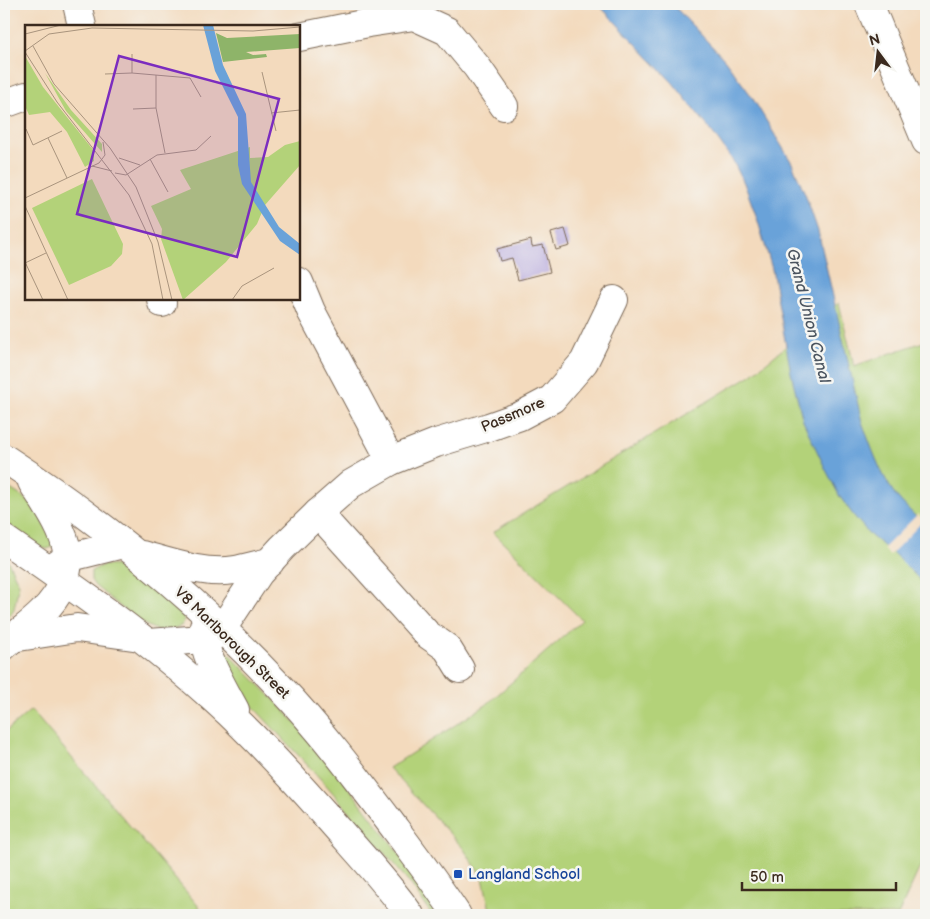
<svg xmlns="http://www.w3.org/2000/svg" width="930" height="919" viewBox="0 0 930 919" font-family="'Balsamiq Sans',sans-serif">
	<rect width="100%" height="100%" fill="#f6f6f2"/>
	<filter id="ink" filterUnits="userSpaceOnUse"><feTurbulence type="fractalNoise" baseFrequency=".02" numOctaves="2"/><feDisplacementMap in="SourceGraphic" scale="10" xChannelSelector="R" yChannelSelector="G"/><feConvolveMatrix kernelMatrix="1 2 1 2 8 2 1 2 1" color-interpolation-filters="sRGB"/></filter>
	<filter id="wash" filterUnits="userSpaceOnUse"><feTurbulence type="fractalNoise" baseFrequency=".0096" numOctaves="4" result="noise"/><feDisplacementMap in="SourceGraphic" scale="20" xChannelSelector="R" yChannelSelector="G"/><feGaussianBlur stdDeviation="1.12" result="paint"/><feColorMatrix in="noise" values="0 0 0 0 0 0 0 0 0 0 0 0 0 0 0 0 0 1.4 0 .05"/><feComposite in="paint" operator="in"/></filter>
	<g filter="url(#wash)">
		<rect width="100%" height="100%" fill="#f3dabd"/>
		<g fill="#b3d279" stroke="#777e4c">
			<path d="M839,303L854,366L926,341V854L898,915H491L483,878L463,848L389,768L486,705L582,620L493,532L751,375Z"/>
			<path d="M4,485L35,505L55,546L47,549L39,547L4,522Z"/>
			<path d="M4,553L19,584L14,609L4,624Z"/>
			<path d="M103,565L119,566L139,576L183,612L184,621L181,626C175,628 167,631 162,631C143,629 111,598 95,586L91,580V571Z"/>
			<path d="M227,652L285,711L334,768L446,915H432L410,883L327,786L231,683L222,653Z"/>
			<path d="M31,710L206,915H4V733Z"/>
		</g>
		<path fill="#69a2d9" stroke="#52667c" d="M598,4H672L724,59L750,94L792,163L806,196L818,231L862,422C871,446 879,471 894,493C903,505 916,516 926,527V586L894,554L871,536L854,516L840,497L825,468L803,421L791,373L772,269L757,218L744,183L733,161L710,129L673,83Z"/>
		<path fill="#f3dabd" d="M918,514L924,520L890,555L883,549Z"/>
		<g id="blocks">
			<g fill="#ad9dd9">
				<path d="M565,229L570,246L556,250L551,233Z"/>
				<path d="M531,240L532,247L543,245L550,272L518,280L512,258L500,261L497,249Z"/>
			</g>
		</g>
	</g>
	<g filter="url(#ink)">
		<use href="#blocks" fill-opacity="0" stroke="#7b6856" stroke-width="1"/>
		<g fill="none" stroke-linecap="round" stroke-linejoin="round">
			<defs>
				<g id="minor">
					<path d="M77,4L82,26"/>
					<path d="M869,4L926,141"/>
					<path d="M299,37L368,23L414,16L447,31L477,67L504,106"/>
					<path d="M4,104L26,96"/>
					<path d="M299,282L311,311L391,461"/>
					<path d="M161,299L162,303"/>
					<path d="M4,458C104,523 198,600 279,686C321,730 359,781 396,830C417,858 438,886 457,915"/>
					<path d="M318,513L427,634L447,648L460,669"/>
					<path d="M4,539C78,590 151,641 217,702C257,738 294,779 330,820C357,851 386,881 410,915"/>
					<path d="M142,555C171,563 205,575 235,570C247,568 258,564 270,562"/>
					<path d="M53,568L67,558L123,544"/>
					<path d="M205,623C197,646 224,689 235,710"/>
					<path d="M12,638L77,628L140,637"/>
					<path d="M149,643L204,639L212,637L222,629L259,573L282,548L318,513L351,484L391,461L436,443L489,427L520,416L552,399L584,362L614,300"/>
					<path d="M4,646C16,634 30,625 42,613C90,564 62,530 32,482"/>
				</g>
			</defs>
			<use href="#minor" stroke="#7b6856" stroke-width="30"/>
			<use href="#minor" stroke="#fff" stroke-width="28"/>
		</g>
	</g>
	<rect fill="#1a4fb4" stroke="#f6f6f2" stroke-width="2" x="453" y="869" width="10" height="10" rx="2.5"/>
	<g text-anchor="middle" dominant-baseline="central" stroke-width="5" stroke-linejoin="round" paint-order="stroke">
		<g font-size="15" fill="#3b2a1e" stroke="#f6f6f2">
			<text transform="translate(513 415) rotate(-23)">Passmore</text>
			<text transform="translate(232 643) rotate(44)">V8 Marlborough Street</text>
		</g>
		<g font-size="15" fill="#164399" stroke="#f6f6f2" text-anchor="start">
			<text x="468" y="874">Langland School</text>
		</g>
		<g font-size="16" font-style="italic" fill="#4b545f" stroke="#f6f6f2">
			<text transform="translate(808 316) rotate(76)">Grand Union Canal</text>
		</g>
	</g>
	<g transform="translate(25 25)">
		<rect width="275" height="275" fill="#f3dabd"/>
		<path d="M0,31L18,62L69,126V136L60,142L42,107L25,87L4,90L0,81ZM20,48L46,85L77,119V127L41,86ZM275,116V140L240,180L232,199L201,237L158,275L136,214L137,204L126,181L166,164L155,145L225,122V133L243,132L260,120ZM67,154L98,219L97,229L86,241L44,260L7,183Z" fill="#b3d279"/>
		<path d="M191,8L202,13L275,9V23L221,27L228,30L241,29L242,32L198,37Z" fill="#8eb469"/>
		<path d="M178,0H188L198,40L221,89L226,157L254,202L275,219V230L255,216L217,159L213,140V92L190,46Z" fill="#69a2d9"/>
		<path fill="none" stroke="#a9947d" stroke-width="1" d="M0,9L36,0M8,21L29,59L85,123L111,162L133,217L147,275M0,26L24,9L67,3L228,6L275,2M0,27L32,77L104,170L127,219L138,275M237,47L251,106M107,48V29M80,49L107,48L165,53L176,72M131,50V83L140,128M108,84L131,83M246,88L275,85M1,104L8,120L37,106M23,113L42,153M94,133L115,140M125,134L143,167M67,141L87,146M90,148L101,150L132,130L171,125L186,111M0,173L74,138L80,130L78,117M0,181L43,275M0,237L18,275M0,238L21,228M207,275L217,261L249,243"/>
		<path fill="#7b2cbf" fill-opacity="0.15" stroke="#7b2cbf" stroke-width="2.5" d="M94,31L254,74L212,232L52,189Z"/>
		<rect width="275" height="275" fill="none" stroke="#3b2a1e" stroke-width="2.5"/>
	</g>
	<rect width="930" height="919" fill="none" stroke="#f6f6f2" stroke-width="20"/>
	<g transform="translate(878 52) rotate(345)" stroke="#f6f6f2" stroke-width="4" paint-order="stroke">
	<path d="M0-4L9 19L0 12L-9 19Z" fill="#3b2a1e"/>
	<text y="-8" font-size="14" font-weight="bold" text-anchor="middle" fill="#3b2a1e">N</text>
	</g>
	<path d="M742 882v8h154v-8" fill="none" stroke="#3b2a1e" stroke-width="2.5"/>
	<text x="750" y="882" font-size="15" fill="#3b2a1e" stroke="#f6f6f2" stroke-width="4" paint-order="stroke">50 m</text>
</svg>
